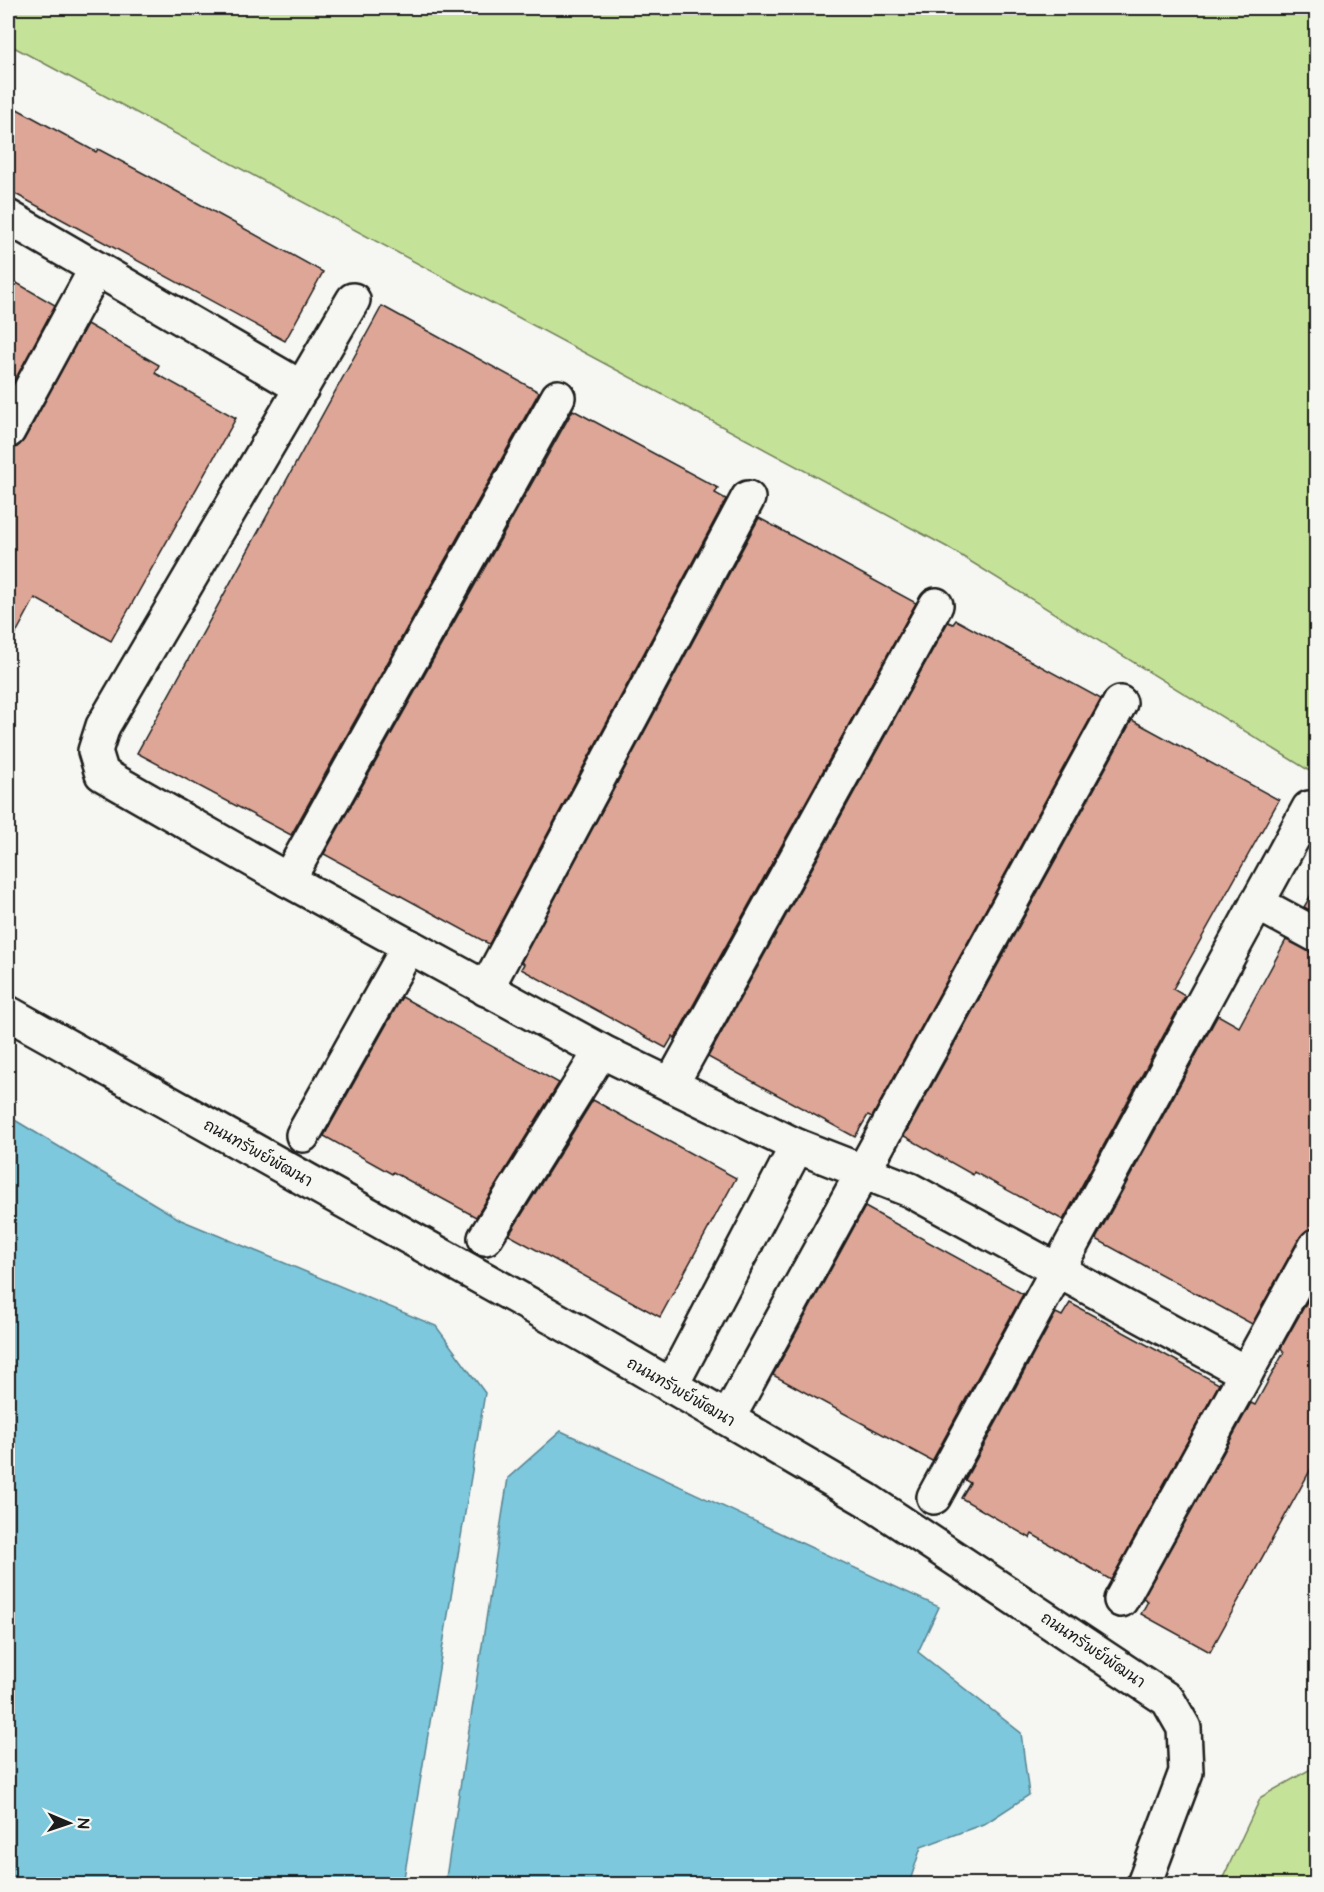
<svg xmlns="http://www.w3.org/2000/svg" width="1324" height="1892" viewBox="0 0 1324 1892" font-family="'Architects Daughter','Playpen Sans Thai',sans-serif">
	<rect width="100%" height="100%" fill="#f6f6f2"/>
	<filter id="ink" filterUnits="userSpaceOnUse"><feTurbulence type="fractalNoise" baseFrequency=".0167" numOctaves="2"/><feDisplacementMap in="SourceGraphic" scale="12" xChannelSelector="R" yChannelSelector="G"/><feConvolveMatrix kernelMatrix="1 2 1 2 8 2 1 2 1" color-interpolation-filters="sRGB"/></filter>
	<g filter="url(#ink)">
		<g fill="#c5e299" stroke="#707f5a" stroke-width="1.5">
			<path d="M8,8H1316V775L947,547L8,44Z"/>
			<path d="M1316,1766V1884H1220L1261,1797Z"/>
		</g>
		<g fill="#7dc8dd" stroke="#568390" stroke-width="1.5">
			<path d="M8,1116L181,1220L436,1326L485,1393L403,1884H8Z"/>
			<path d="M561,1431L939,1607L918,1652L1021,1733L1029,1795L986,1823L921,1847L909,1884H445L508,1478Z"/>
		</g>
		<g fill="#dda696" stroke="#1c1c1c" stroke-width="1.5">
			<path d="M8,104L96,152L98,149L156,180L323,272L285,341L8,190Z"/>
			<path d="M8,278L55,305L8,393Z"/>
			<path d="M382,306L539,392L291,835L137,753Z"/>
			<path d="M87,324L159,365L155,373L236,418L111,641L35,598L8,648V450L17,447L24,440Z"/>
			<path d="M573,410L718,488L715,493L726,499L489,944L324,854Z"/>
			<path d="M759,518L916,603L675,1038L673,1036L666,1048L521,969L524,964L521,962Z"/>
			<path d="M956,620L1101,699L872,1117L868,1115L855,1137L708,1057L948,622L953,624Z"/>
			<path d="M1132,720L1279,800L1173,989L1185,996L1063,1220L974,1172L973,1175L904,1136Z"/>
			<path d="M1317,885V914L1304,907Z"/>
			<path d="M1286,940L1317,954V1227L1307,1230L1300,1237L1252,1324L1096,1239L1218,1015L1239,1027Z"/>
			<path d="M402,997L559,1083L476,1217L393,1172L392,1174L324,1136Z"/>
			<path d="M593,1100L736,1178L660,1317L509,1235Z"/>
			<path d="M865,1207L1023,1294L932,1461L773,1375Z"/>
			<path d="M1317,1284V1458L1210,1652L1141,1614L1148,1601L1143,1598L1251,1403L1255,1405L1284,1352L1281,1348Z"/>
			<path d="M1070,1303L1219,1384L1111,1580L1032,1534L1030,1538L961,1498L970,1483L965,1480L1056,1313L1062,1316Z"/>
		</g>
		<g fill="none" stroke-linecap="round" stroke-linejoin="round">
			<defs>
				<g id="minor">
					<path d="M8,217L302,388"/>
					<path d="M353,300L103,726L95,751L102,774L288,880L601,1051L797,1146L910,1190L1246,1373"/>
					<path d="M8,431L96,269"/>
					<path d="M288,880L558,397"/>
					<path d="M1257,903L1316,935"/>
					<path d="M486,989L748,498"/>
					<path d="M671,1085L936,605"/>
					<path d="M303,1135L409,946"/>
					<path d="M485,1238L601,1051"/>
					<path d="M671,1386L797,1146"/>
					<path d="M728,1418L1120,703"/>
					<path d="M934,1497L1309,808"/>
					<path d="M1121,1600L1316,1246"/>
				</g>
				<path id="tertiary" d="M8,1013L584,1335L867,1500L1168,1700L1184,1728L1186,1772L1144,1884"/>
			</defs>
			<use href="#minor" stroke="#1c1c1c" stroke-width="38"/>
			<use href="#tertiary" stroke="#1c1c1c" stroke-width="38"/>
			<use href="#minor" stroke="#f6f6f2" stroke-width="33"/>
			<use href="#tertiary" stroke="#f6f6f2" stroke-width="33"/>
		</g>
	</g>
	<g text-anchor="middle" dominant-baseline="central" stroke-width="4.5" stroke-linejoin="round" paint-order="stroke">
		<g font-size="16" fill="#1c1c1c" stroke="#f6f6f2">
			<text transform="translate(258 1153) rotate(29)">ถนนทรัพย์พัฒนา</text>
			<text transform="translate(681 1392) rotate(30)">ถนนทรัพย์พัฒนา</text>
			<text transform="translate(1093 1650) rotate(34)">ถนนทรัพย์พัฒนา</text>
		</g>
	</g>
	<rect width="1324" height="1892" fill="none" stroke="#f6f6f2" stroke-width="30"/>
	<rect x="15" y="15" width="1294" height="1862" fill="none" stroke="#1c1c1c" stroke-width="2" filter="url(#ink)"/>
	<g transform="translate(69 1823) rotate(92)" stroke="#f6f6f2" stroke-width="4.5" paint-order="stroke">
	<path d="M0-4.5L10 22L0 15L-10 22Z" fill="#1c1c1c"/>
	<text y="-9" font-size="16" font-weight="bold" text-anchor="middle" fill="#1c1c1c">N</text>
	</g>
</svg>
